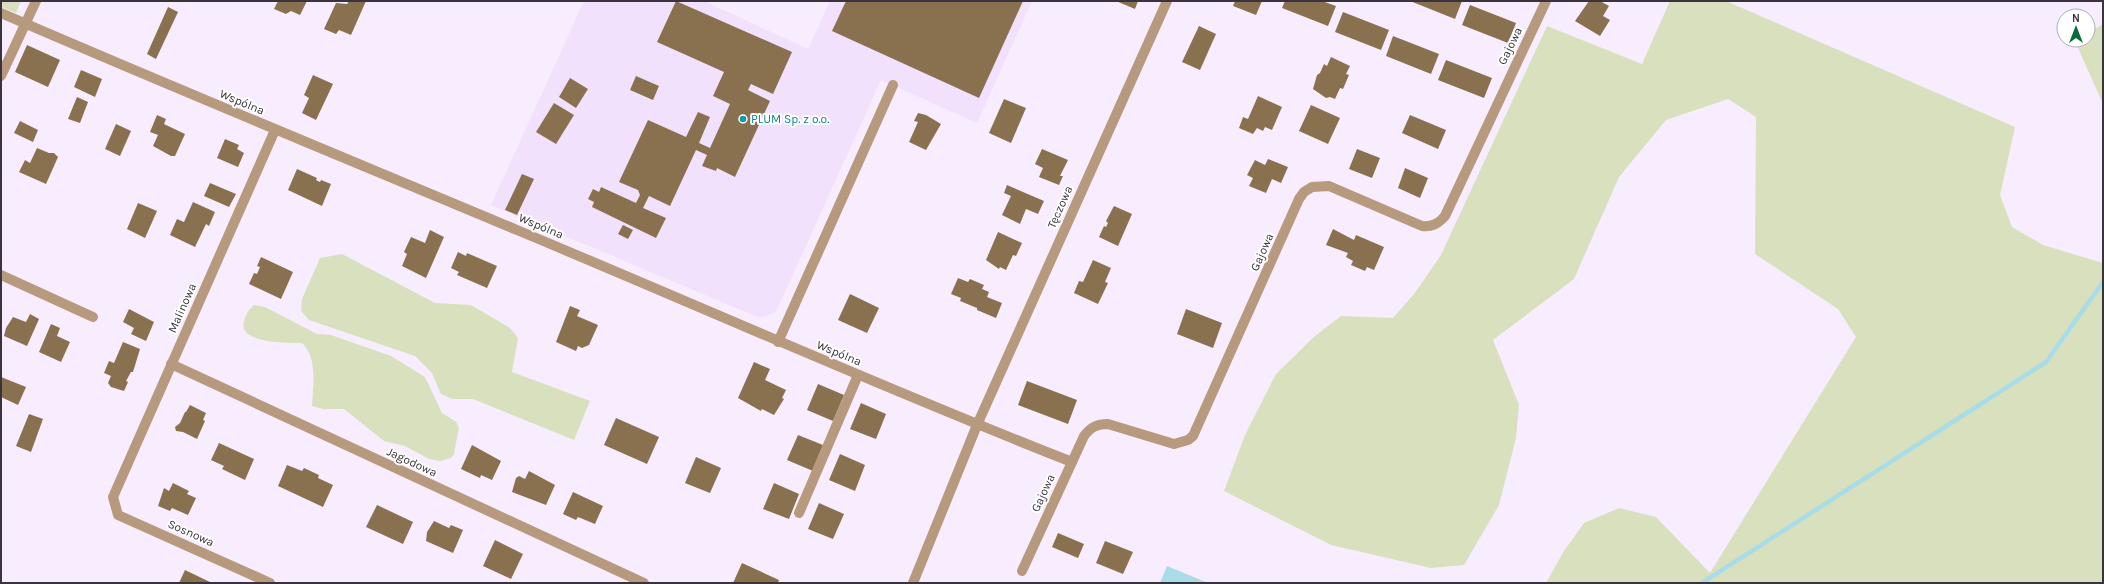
<svg xmlns="http://www.w3.org/2000/svg" width="2104" height="584" viewBox="0 0 2104 584" font-family="Karla,sans-serif">
	<rect width="100%" height="100%" fill="#f7edfe"/>
	<path fill="#f1e1fc" d="M584,1H704L808,49L830,1H1032L977,123L881,80L776,312L760,318L491,205Z"/>
	<g fill="#d9e0be">
		<path d="M1,1H21L16,13L1,7Z"/>
		<path d="M1670,1H1726L2015,127L2000,195L2012,227L2043,245L2103,263V583H1546L1564,551L1584,523L1619,508L1656,517L1710,573L1856,337L1838,309L1755,254L1756,117L1728,99L1666,120L1619,177L1574,279L1493,340L1519,405L1516,438L1499,505L1464,565L1431,568L1331,545L1224,491L1245,435L1276,374L1315,336L1341,316L1393,318L1414,294L1441,255L1547,26L1642,64Z"/>
		<path d="M2103,24V104L2075,41L2088,40V33Z"/>
		<path d="M342,254L435,303L471,305L510,328L518,338L512,372L590,401L574,440L473,399H452L441,394L432,373L415,356L309,320L301,311L302,299L320,258Z"/>
		<path d="M254,305L265,307L317,334L331,335L391,356L425,377L442,413L456,422L459,427L454,454L451,458L440,461L429,459L405,446L384,441L344,409H323L312,406C313,386 318,358 302,343C289,343 237,344 244,321C246,314 249,309 254,305Z"/>
	</g>
	<path fill="#a8dce7" d="M1167,566L1208,583H1160Z"/>
	<g fill="none" stroke-linecap="round" stroke-linejoin="round">
		<path stroke="#a8dce7" stroke-width="4.5" d="M1702,583L2046,362L2103,282"/>
	</g>
	<g fill="#897150">
		<path d="M278,1H307L300,15L291,11L286,14L274,9Z"/>
		<path d="M349,1H366L351,35L339,30L336,34L324,29L336,3L347,4Z"/>
		<path d="M676,1L792,52L773,94L751,84L748,90L770,101L735,177L717,168L716,171L702,166L707,155L696,150L670,206L649,196L643,208L666,218L656,238L592,207L594,202L588,199L593,189L599,192L601,187L636,203L640,195L638,190L619,182L648,120L686,137L698,112L710,117L699,143L710,148L730,104L713,96L724,72L657,42Z"/>
		<path d="M846,1H1023L979,98L832,31Z"/>
		<path d="M1116,1H1138L1135,9Z"/>
		<path d="M1235,1H1262L1256,15L1233,6Z"/>
		<path d="M1285,1H1322L1336,6L1328,26L1282,8Z"/>
		<path d="M1410,1H1462L1455,19Z"/>
		<path d="M1589,1H1600L1609,6L1603,16L1610,20L1600,36L1575,21Z"/>
		<path d="M1470,5L1516,23L1508,43L1462,25Z"/>
		<path d="M168,7L178,12L156,59L147,54Z"/>
		<path d="M1343,12L1389,30L1381,50L1335,32Z"/>
		<path d="M1199,26L1216,34L1200,70L1182,62Z"/>
		<path d="M1393,36L1439,54L1431,74L1386,56Z"/>
		<path d="M27,45L60,60L48,87L15,72Z"/>
		<path d="M1331,57L1350,66L1346,74L1349,75L1343,89L1340,88L1335,99L1330,97L1326,98L1313,89L1317,75L1320,73L1324,64L1327,66Z"/>
		<path d="M1446,60L1492,78L1484,98L1438,80Z"/>
		<path d="M81,70L102,79L95,97L74,87Z"/>
		<path d="M313,75L333,84L316,120L302,113L309,98L304,95Z"/>
		<path d="M636,76L659,86L653,100L630,90Z"/>
		<path d="M570,78L588,89L576,108L559,97Z"/>
		<path d="M1258,96L1282,107L1272,130L1265,127L1263,131L1257,128L1253,134L1239,128L1243,117L1248,119Z"/>
		<path d="M77,97L88,102L80,123L68,119Z"/>
		<path d="M1004,99L1026,108L1011,143L989,133Z"/>
		<path d="M554,103L574,115L556,144L536,132Z"/>
		<path d="M1311,105L1340,118L1328,144L1299,131Z"/>
		<path d="M918,113L926,115L941,124L926,150L909,142L918,122L914,121Z"/>
		<path d="M157,115L166,119L164,124L185,134L175,156H171L153,146L158,135L150,132Z"/>
		<path d="M1410,115L1446,130L1438,149L1402,133Z"/>
		<path d="M20,121L38,130L33,142L14,133Z"/>
		<path d="M116,124L131,131L120,156L105,149Z"/>
		<path d="M225,139L239,145L237,149L244,153L238,167L217,158Z"/>
		<path d="M37,148L49,153H54L58,157L46,184L19,172L25,160L30,163Z"/>
		<path d="M1042,149L1068,160L1060,176H1063L1059,185L1039,177L1043,168L1035,164Z"/>
		<path d="M1357,149L1380,158L1372,178L1349,169Z"/>
		<path d="M1268,159L1288,167L1281,183L1272,179L1266,193L1249,186L1253,178L1247,175L1255,160L1265,165Z"/>
		<path d="M1405,168L1428,178L1420,198L1398,188Z"/>
		<path d="M297,169L317,178L316,180L320,182L321,180L331,184L322,206L288,190Z"/>
		<path d="M522,174L534,179L517,215L505,210Z"/>
		<path d="M210,183L236,194L229,207L204,196Z"/>
		<path d="M1007,185L1044,201L1038,214L1026,209L1020,224L1002,215L1011,196L1004,193Z"/>
		<path d="M193,202L215,212L209,226L206,224L195,247L170,235L177,219L184,222Z"/>
		<path d="M138,203L157,211L145,238L127,229Z"/>
		<path d="M1114,206L1132,214L1118,246L1099,237L1104,226L1106,227L1108,223L1106,221Z"/>
		<path d="M623,225L633,230L628,239L618,234Z"/>
		<path d="M1333,229L1354,240L1356,235L1384,247L1374,270L1367,267L1365,271L1351,265L1353,261L1346,257L1348,253L1326,245Z"/>
		<path d="M430,230L444,237L426,278L402,266L407,254L404,252L411,237L425,243Z"/>
		<path d="M998,232L1022,243L1016,256L1013,255L1006,270L1000,267L999,269L986,260Z"/>
		<path d="M458,252L466,256L467,253L497,266L487,288L457,275L459,272L451,268Z"/>
		<path d="M261,257L293,272L281,299L249,284L254,273L257,274L260,267L257,266Z"/>
		<path d="M1093,260L1111,268L1105,282L1108,283L1098,304L1074,293L1079,281L1083,282Z"/>
		<path d="M958,278L968,282L970,279L984,285L982,289L989,292L987,297L1002,303L996,318L977,310V308L960,301L961,298L951,294Z"/>
		<path d="M850,294L879,308L867,333L838,320Z"/>
		<path d="M570,306L580,310L577,316L598,325L589,345L582,348L578,346L576,351L556,342Z"/>
		<path d="M129,309L154,322L146,341L131,334L134,328L123,322Z"/>
		<path d="M1186,309L1222,323L1213,348L1177,334Z"/>
		<path d="M30,314L39,319L27,346L4,336L6,328L13,317L26,322Z"/>
		<path d="M51,324L60,328L57,336L70,342L61,362L39,352Z"/>
		<path d="M123,342L140,349L133,372H131L126,381L128,382L124,391L111,387L108,383L111,376L104,373L109,361L114,363Z"/>
		<path d="M754,362L770,369L765,380L786,390L782,398L784,399L774,415L762,409L761,411L738,398Z"/>
		<path d="M1,377L26,387L18,405L1,397Z"/>
		<path d="M1027,381L1077,400L1068,424L1018,405Z"/>
		<path d="M818,384L844,395L833,421L807,410Z"/>
		<path d="M861,403L886,414L876,439L850,429Z"/>
		<path d="M190,405L206,413L203,420L205,421L197,439L183,432L176,431L175,427L180,423L185,412H186Z"/>
		<path d="M29,414L43,419L31,452L16,446Z"/>
		<path d="M616,418L659,437L647,464L604,445Z"/>
		<path d="M798,435L823,445L813,471L787,460Z"/>
		<path d="M219,443L254,459L245,480L222,469L224,466L211,460Z"/>
		<path d="M472,445L501,461L492,480L481,475L480,478L461,469Z"/>
		<path d="M840,454L865,465L855,491L829,480Z"/>
		<path d="M696,457L721,468L710,493L685,483Z"/>
		<path d="M287,465L302,471L304,468L319,475L318,478L333,485L323,507L278,486Z"/>
		<path d="M529,471L555,485L546,505L512,492L516,478L519,476L525,479Z"/>
		<path d="M173,483L189,491L187,494L196,498L188,515L172,508L170,511L158,506L164,488L169,491Z"/>
		<path d="M774,483L799,494L789,519L763,509Z"/>
		<path d="M573,492L603,506L595,524L578,517L576,520L563,514Z"/>
		<path d="M819,503L844,514L833,539L808,529Z"/>
		<path d="M377,505L413,522L403,544L366,527Z"/>
		<path d="M434,521L449,528L451,525L463,530L453,553L426,541L427,532Z"/>
		<path d="M1058,533L1084,544L1078,558L1052,547Z"/>
		<path d="M495,540L523,554L511,579L483,566Z"/>
		<path d="M1105,541L1133,552L1123,574L1096,563Z"/>
		<path d="M742,563L779,580L778,583H733Z"/>
		<path d="M185,570L212,583H179Z"/>
	</g>
	<g fill="none" stroke-linecap="round" stroke-linejoin="round">
		<g stroke="#b7997e" stroke-width="10">
			<path d="M1,13C172,87 345,158 517,230C702,307 885,389 1072,462"/>
			<path d="M1,76L36,1"/>
			<path d="M1,275L93,317"/>
			<path d="M778,342L893,85"/>
			<path d="M171,364L644,583"/>
			<path d="M799,513L858,375"/>
			<path d="M1022,571L1084,436C1091,427 1097,424 1108,424L1174,444L1188,440L1193,436L1299,199L1304,192L1312,187L1329,186L1422,226C1432,227 1438,224 1445,216L1546,1"/>
			<path d="M270,583L118,515L113,497L275,130"/>
			<path d="M913,583L977,425L1167,1"/>
		</g>
	</g>
	<circle fill="#0f9aa8" stroke="#fff" stroke-width="1.5" cx="743" cy="119" r="4"/>
	<g text-anchor="middle" dominant-baseline="central" stroke-width="4" stroke-linejoin="round" paint-order="stroke">
		<g font-size="12" fill="#3a333e" stroke="#fff">
			<text transform="translate(1510 46) rotate(-64)">Gajowa</text>
			<text transform="translate(242 102) rotate(23)">Wspólna</text>
			<text transform="translate(1060 207) rotate(-66)">Tęczowa</text>
			<text transform="translate(541 226) rotate(23)">Wspólna</text>
			<text transform="translate(1262 252) rotate(-66)">Gajowa</text>
			<text transform="translate(182 308) rotate(-66)">Malinowa</text>
			<text transform="translate(839 353) rotate(23)">Wspólna</text>
			<text transform="translate(412 462) rotate(25)">Jagodowa</text>
			<text transform="translate(1043 493) rotate(-65)">Gajowa</text>
			<text transform="translate(191 533) rotate(24)">Sosnowa</text>
		</g>
		<g font-size="12" fill="#0d838f" stroke="#fff" text-anchor="start">
			<text x="751" y="119">PLUM Sp. z o.o.</text>
		</g>
	</g>
	<rect width="2104" height="584" fill="none" stroke="#3a333e" stroke-width="4"/>
	<g transform="translate(2076 28)"><circle r="19" fill="#ffffff" stroke="#b0adb2"/>
	<path d="M0-3L7 15L0 10L-7 15Z" fill="#066a3f"/>
	<text y="-6" font-size="11" font-weight="bold" text-anchor="middle" fill="#3a333e">N</text>
	</g>
</svg>
